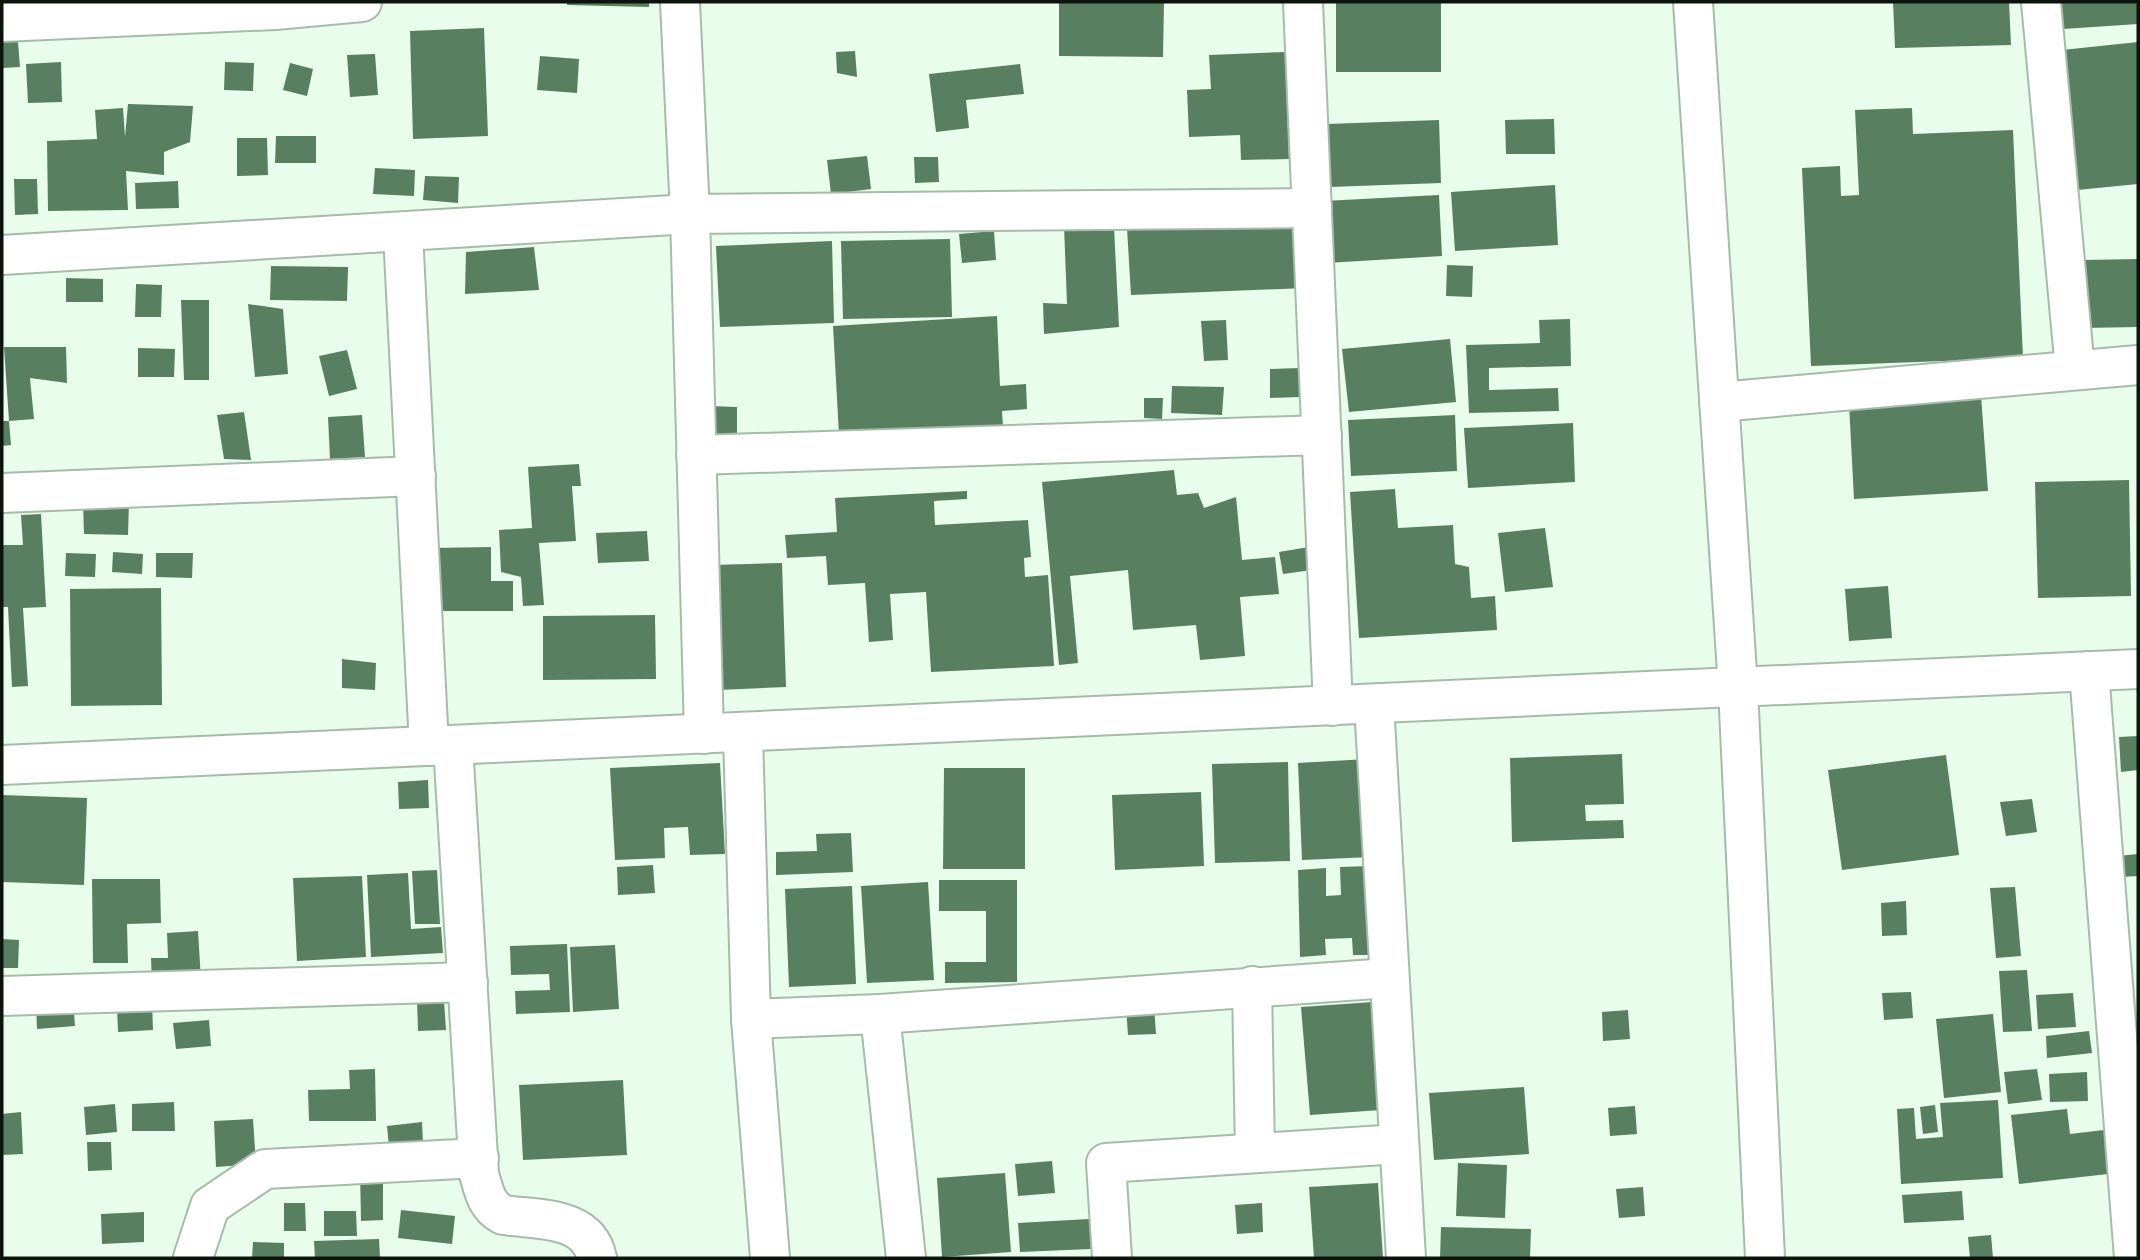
<svg xmlns="http://www.w3.org/2000/svg" width="2140" height="1260" viewBox="0 0 2140 1260" font-family="'PT Sans',sans-serif">
	<rect width="100%" height="100%" fill="#e8fdeb"/>
	<g fill="#587f5f">
		<path d="M567,2H649V7L567,5Z"/>
		<path d="M1059,2H1164L1163,57L1059,56Z"/>
		<rect x="1336" y="2" width="105" height="70"/>
		<path d="M1893,2H2009L2011,45L1895,48Z"/>
		<path d="M2046,2H2138V24L2048,30Z"/>
		<path d="M484,28L488,136L413,139L410,31Z"/>
		<path d="M17,30L20,67L2,68V31Z"/>
		<path d="M2138,42V184L2077,190L2062,50Z"/>
		<path d="M855,51L857,77L837,73L836,52Z"/>
		<path d="M1285,52L1289,159L1241,160L1240,135L1189,137L1187,90L1211,89L1209,55Z"/>
		<path d="M375,54L378,95L350,97L347,55Z"/>
		<path d="M540,56L579,59L577,93L537,90Z"/>
		<path d="M61,62L62,102L28,103L26,64Z"/>
		<path d="M225,62L254,63L253,91L224,90Z"/>
		<path d="M290,63L313,69L307,96L283,90Z"/>
		<path d="M1020,64L1024,94L966,100L969,128L936,132L929,74Z"/>
		<path d="M128,104L193,106L190,142L164,152V175L126,171L128,210L48,211L47,141L97,139L95,110L123,108L125,137Z"/>
		<path d="M1912,108L1913,134L2013,130L2023,358L1811,366L1802,168L1840,166L1841,196L1859,195L1855,110Z"/>
		<path d="M1554,119L1555,154H1506L1505,120Z"/>
		<path d="M1439,120L1441,183L1329,187L1327,124Z"/>
		<path d="M276,136H316V163H275Z"/>
		<path d="M237,138H267L268,175L237,176Z"/>
		<path d="M867,156L871,189L831,194L827,160Z"/>
		<path d="M914,157H938L939,182L915,183Z"/>
		<path d="M375,168L415,170L414,196L373,194Z"/>
		<path d="M425,176L459,177L458,203L423,200Z"/>
		<path d="M14,179H37L38,214L15,215Z"/>
		<path d="M178,181L179,208L136,209L135,183Z"/>
		<path d="M1555,185L1558,245L1455,251L1451,192Z"/>
		<path d="M1439,195L1442,256L1327,263L1324,201Z"/>
		<path d="M1301,221L1304,288L1131,295L1127,228Z"/>
		<path d="M1064,226L1114,227L1119,327L1044,334L1043,303L1067,304Z"/>
		<path d="M994,231L996,260L962,263L959,234Z"/>
		<path d="M950,239L952,317L843,319L841,241Z"/>
		<path d="M832,241L834,323L720,327L716,246Z"/>
		<path d="M534,247L539,290L465,294L466,252Z"/>
		<path d="M2138,259V327L2083,328L2082,260Z"/>
		<path d="M1447,265L1473,266L1472,297L1446,296Z"/>
		<path d="M271,266L348,267L347,301L270,300Z"/>
		<path d="M66,278L103,279V302H66Z"/>
		<path d="M136,284L162,285L161,317H135Z"/>
		<path d="M181,300H209V380H184Z"/>
		<path d="M248,304L283,309L288,374L255,377Z"/>
		<path d="M997,316L1000,386L1026,384L1027,409L1002,411L1003,427L839,435L833,326Z"/>
		<path d="M1570,319L1571,366L1489,368V390L1558,388L1559,411L1469,413L1466,345L1540,343L1539,320Z"/>
		<path d="M1226,320L1228,360L1204,361L1201,321Z"/>
		<path d="M1450,339L1456,402L1349,412L1342,349Z"/>
		<path d="M4,347H66L67,383L30,378L34,419L9,421L11,445L2,446V421H9Z"/>
		<path d="M138,348L175,349L174,377H138Z"/>
		<path d="M347,350L357,389L329,396L319,356Z"/>
		<path d="M1300,368L1301,397L1270,398V369Z"/>
		<path d="M1172,386L1224,387L1222,415L1171,413Z"/>
		<path d="M1981,395L1988,491L1854,499L1849,404Z"/>
		<path d="M1144,398H1163L1162,419L1144,418Z"/>
		<path d="M709,406L737,407V436H708Z"/>
		<path d="M244,412L251,460L224,459L217,415Z"/>
		<path d="M362,415L365,457L330,459L328,417Z"/>
		<path d="M1455,415L1457,471L1351,476L1348,420Z"/>
		<path d="M1573,423L1575,482L1468,488L1464,428Z"/>
		<path d="M579,464L581,486H572L576,541L539,543L544,605L523,606L521,577L501,572L499,530L532,528L528,467Z"/>
		<path d="M1174,470L1177,495L1198,493L1204,508L1236,497L1242,560L1275,557L1279,594L1240,597L1245,656L1200,660L1196,625L1133,630L1128,570L1070,576L1078,663L1059,665L1042,482Z"/>
		<path d="M2129,480L2131,596L2038,598L2035,482Z"/>
		<path d="M1395,489L1398,528L1453,525L1455,564L1469,567L1471,598L1495,596L1497,630L1359,638L1350,492Z"/>
		<path d="M967,491V499L934,501L935,525L1028,520L1031,557L1024,558L1025,577L1048,575L1054,666L931,672L926,592L890,594L893,640L869,642L865,583L828,585L826,556L787,558L785,535L837,532L835,498Z"/>
		<path d="M129,502L128,535L84,534L83,503Z"/>
		<path d="M41,514L46,607L23,608L28,686L12,687L8,607H2V545H23L21,515Z"/>
		<path d="M1545,528L1553,587L1505,592L1498,533Z"/>
		<path d="M647,531L649,561L598,563L596,533Z"/>
		<path d="M1315,546L1319,569L1283,574L1279,552Z"/>
		<path d="M491,547V581H513V611H433L432,548Z"/>
		<path d="M113,552L143,554L142,574L112,572Z"/>
		<path d="M66,553L96,554L95,577L65,576Z"/>
		<path d="M156,553H193L192,578L156,577Z"/>
		<path d="M782,563L786,687L718,690L713,565Z"/>
		<path d="M1888,586L1892,638L1849,641L1845,589Z"/>
		<path d="M161,588L162,705L71,706L70,589Z"/>
		<path d="M655,615L656,679L543,680V616Z"/>
		<path d="M342,659L376,663L375,690L342,688Z"/>
		<path d="M2138,736V770L2121,772L2119,737Z"/>
		<path d="M1622,754L1624,804L1585,805L1586,821L1623,820L1624,838L1512,842L1510,758Z"/>
		<path d="M1946,755L1959,855L1842,870L1828,770Z"/>
		<path d="M1367,759L1372,857L1302,860L1298,763Z"/>
		<path d="M1288,762L1290,861L1215,863L1212,764Z"/>
		<path d="M720,763L725,854L690,855L688,827L664,828L665,858L615,860L610,768Z"/>
		<path d="M944,768H1025V869H943Z"/>
		<path d="M428,780L429,808L399,809L398,782Z"/>
		<path d="M1201,792L1204,866L1115,870L1112,795Z"/>
		<path d="M2,795L87,798L84,885L2,882Z"/>
		<path d="M2032,799L2037,832L2006,836L2000,802Z"/>
		<path d="M851,833L853,872L776,875V852L817,851L816,834Z"/>
		<path d="M2138,854V876L2120,877L2118,856Z"/>
		<path d="M653,865L655,893L618,895L617,867Z"/>
		<path d="M1369,866L1372,955H1353L1352,938L1325,939L1326,955L1300,957L1298,870L1326,868V896L1341,895L1340,867Z"/>
		<path d="M437,870L440,924H415L412,871Z"/>
		<path d="M408,873L411,929L441,927L443,953L371,957L367,875Z"/>
		<path d="M362,876L366,957L297,961L293,878Z"/>
		<path d="M92,879H160L161,923L127,924L128,963H93Z"/>
		<path d="M939,880H1017V982L945,983V962H986V911H939Z"/>
		<path d="M928,882L934,980L867,983L861,886Z"/>
		<path d="M852,886L856,984L789,987L785,889Z"/>
		<path d="M2015,887L2021,956L1996,958L1990,888Z"/>
		<path d="M1906,901L1907,935L1882,936L1881,903Z"/>
		<path d="M198,931L201,980L152,983L151,958H168L167,933Z"/>
		<path d="M2,939L19,940L18,968H2Z"/>
		<path d="M567,944L570,1012L516,1014L515,991L550,990L549,974L511,975L510,946Z"/>
		<path d="M615,945L619,1009L573,1012L570,947Z"/>
		<path d="M2027,970L2032,1031L2003,1032L1999,971Z"/>
		<path d="M1911,992L1913,1018L1884,1020L1882,993Z"/>
		<path d="M2073,993L2076,1027L2038,1029L2036,995Z"/>
		<path d="M73,1000L75,1026L37,1029L36,1003Z"/>
		<path d="M444,1000L446,1030L418,1031L417,1001Z"/>
		<path d="M1373,1002L1381,1110L1310,1115L1301,1007Z"/>
		<path d="M152,1003L153,1030L118,1032L117,1005Z"/>
		<path d="M1154,1005L1156,1034L1128,1035L1126,1006Z"/>
		<path d="M1628,1010L1630,1039L1603,1041L1602,1012Z"/>
		<path d="M1993,1014L2001,1092L1944,1098L1936,1019Z"/>
		<path d="M209,1020L211,1046L176,1049L173,1023Z"/>
		<path d="M2089,1031L2092,1053L2047,1058L2046,1036Z"/>
		<path d="M375,1069L376,1121H309L308,1090L350,1089L349,1070Z"/>
		<path d="M2037,1069L2042,1100L2008,1104L2004,1072Z"/>
		<path d="M2087,1072L2088,1101L2050,1102L2049,1074Z"/>
		<path d="M623,1080L627,1155L523,1160L519,1085Z"/>
		<path d="M1524,1087L1529,1154L1434,1160L1429,1093Z"/>
		<path d="M1998,1100L2003,1178L1901,1184L1897,1109L1914,1108L1916,1139L1943,1137L1940,1103Z"/>
		<path d="M174,1102L175,1131H132V1104Z"/>
		<path d="M115,1104L117,1132L86,1135L84,1107Z"/>
		<path d="M1935,1105L1938,1132L1923,1134L1920,1107Z"/>
		<path d="M1635,1106L1637,1134L1610,1136L1608,1108Z"/>
		<path d="M2067,1109L2070,1134L2112,1129L2117,1173L2019,1184L2011,1115Z"/>
		<path d="M21,1112L23,1154L2,1155V1114Z"/>
		<path d="M253,1119L256,1164L216,1167L214,1121Z"/>
		<path d="M422,1122L423,1144L389,1147L387,1126Z"/>
		<path d="M87,1142H111L112,1170L88,1171Z"/>
		<path d="M1052,1161L1055,1193L1018,1196L1015,1164Z"/>
		<path d="M1458,1163L1507,1165L1505,1218L1456,1216Z"/>
		<path d="M360,1170H383V1220L361,1221Z"/>
		<path d="M1005,1173L1011,1252L942,1257L937,1178Z"/>
		<path d="M1378,1183L1383,1258H1314L1309,1187Z"/>
		<path d="M1643,1187L1645,1216L1619,1218L1616,1189Z"/>
		<path d="M1962,1191L1964,1220L1904,1223L1902,1195Z"/>
		<path d="M284,1203H305L306,1231H284Z"/>
		<path d="M1262,1203L1263,1232L1237,1234L1235,1205Z"/>
		<path d="M401,1210L455,1216L452,1244L398,1238Z"/>
		<path d="M324,1211H356L357,1236H324Z"/>
		<path d="M144,1212V1242L102,1244L101,1214Z"/>
		<path d="M1089,1219L1091,1249L1020,1252L1018,1223Z"/>
		<path d="M1441,1227L1531,1229L1530,1258H1440Z"/>
		<path d="M1991,1235L1993,1258H1970L1968,1237Z"/>
		<path d="M379,1239L380,1258H315L314,1241Z"/>
		<path d="M253,1242L284,1243V1258H252Z"/>
	</g>
	<g fill="none" stroke-linecap="round" stroke-linejoin="round">
		<defs>
			<g id="street">
				<path d="M680,2L690,214L704,734"/>
				<path d="M1303,2L1333,706"/>
				<path d="M1693,2L1738,688L1765,1258"/>
				<path d="M2041,2L2075,370"/>
				<path d="M2,22L275,10L362,2"/>
				<path d="M403,233L429,746"/>
				<path d="M2,255L690,214L1312,208"/>
				<path d="M1719,402L2138,365"/>
				<path d="M696,455L1322,435"/>
				<path d="M2,493L416,476"/>
				<path d="M2089,671L2134,1258"/>
				<path d="M1374,704L1406,1258"/>
				<path d="M743,733L751,1019L770,1258"/>
				<path d="M453,745L479,1174C484,1191 486,1206 503,1215C540,1220 588,1216 597,1258"/>
				<path d="M2,765L2138,669"/>
				<path d="M1252,986L1255,1153"/>
				<path d="M2,996L468,982"/>
				<path d="M880,1014L906,1258"/>
				<path d="M751,1019L880,1014L1389,978"/>
				<path d="M193,1258L210,1206L265,1169L479,1158"/>
				<path d="M1112,1258L1106,1163L1399,1144"/>
			</g>
		</defs>
		<use href="#street" stroke="#a8bbab" stroke-width="42"/>
		<use href="#street" stroke="#fff" stroke-width="38"/>
	</g>
	<rect width="2140" height="1260" fill="none" stroke="#0d140e" stroke-width="7"/>
</svg>
